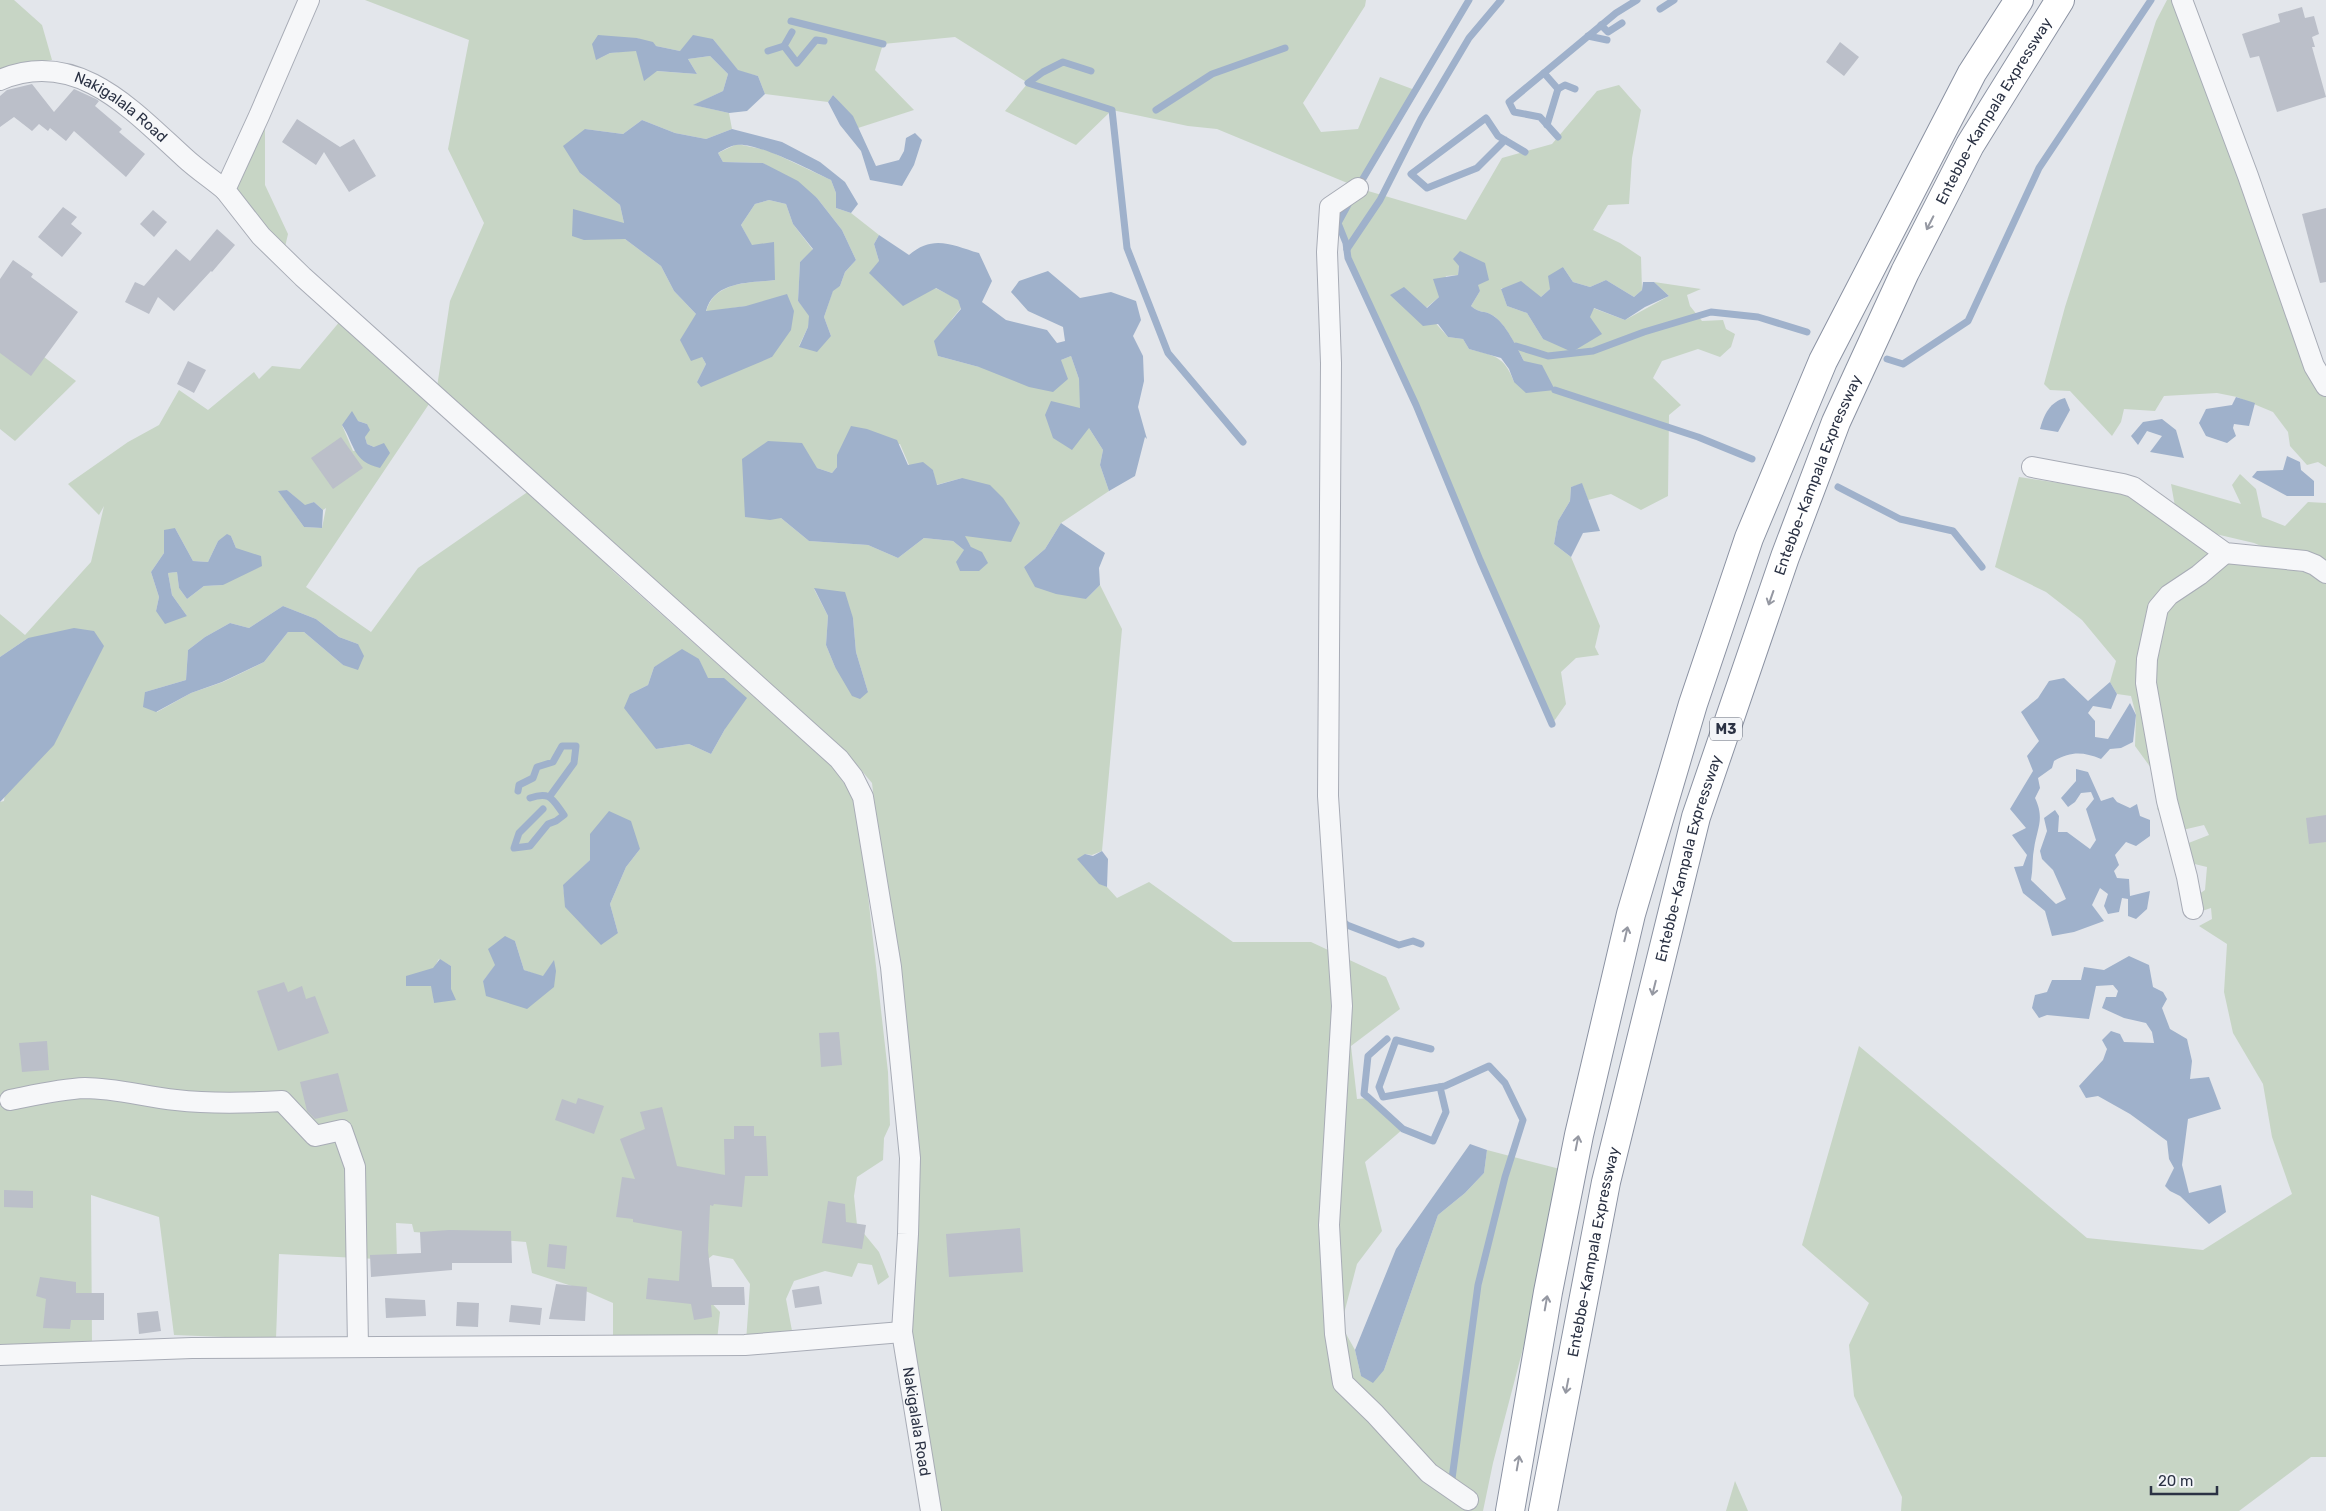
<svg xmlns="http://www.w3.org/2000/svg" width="2326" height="1511" viewBox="0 0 2326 1511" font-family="Rubik,sans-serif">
	<rect width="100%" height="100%" fill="#e3e6eb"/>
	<g fill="#c7d5c5" fill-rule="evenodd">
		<path d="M0,0H14L42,25L52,60L17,65L0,73Z"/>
		<path d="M365,0H1366L1365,6L1303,103L1321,132L1358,129L1380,77L1415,90L1358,188L1466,220L1502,158L1552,144L1597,91L1619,85L1641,110L1632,158L1629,204L1608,205L1593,230L1620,243L1641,257L1642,290L1634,297L1606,280L1590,287L1573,282L1563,267L1550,289L1541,297L1501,288L1507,306L1527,313L1543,339L1589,317L1593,308L1625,320L1669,296L1654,282L1701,289L1687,295L1690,306L1702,321L1723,320L1726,329L1735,334L1731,347L1720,357L1698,349L1662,361L1653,378L1681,405L1669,415L1668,496L1641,510L1611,494L1588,500L1582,484L1571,487L1570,501L1558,521L1554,544L1571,557L1600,626L1595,647L1599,655L1576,658L1561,672L1566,704L1552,724L1480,560L1416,405L1348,258L1346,243L1338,223L1357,187L1217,129L1188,126L1112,110L1076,145L1005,111L1028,83L955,37L883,44L875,70L914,110L858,128L852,116L833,95L828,102L765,94L758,76L738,71L713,39L680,51L656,46L637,38L596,60L610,53L636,50L656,71L697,74L688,59L710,56L728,74L723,91L694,105L729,113L732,129L706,139L675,133L642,120L623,134L585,129L580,173L620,205L624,223L613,239H625L661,266L674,291L696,314L702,357L706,364L697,382L772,357L746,306L706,312C714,281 749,283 775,280L752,246L741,225L755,204L769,200L786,204L793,224L813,250L800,262L798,301L810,316L808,327L799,346L831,336L824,317L833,290L840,286L845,272L856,260L842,230L817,198L763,163L723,162L718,153L737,144L767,150L831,180L836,193V208L851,213L879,235L874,244L879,261L958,299L961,308L952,319L938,356L979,367L1061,360L1071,356L1079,379L1089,428L1103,450L1100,465L1109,491L1061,523L1045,549L1024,567L1086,599L1100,585L1122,629L1102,851L1092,855L1085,854L1099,883L1107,887L1117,898L1149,882L1233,942H1311L1386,977L1400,1009L1351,1046L1357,1099L1369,1098L1403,1129L1365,1162L1382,1231L1357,1264L1341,1325L1355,1350L1361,1376L1384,1370L1438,1215L1465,1193L1484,1173L1487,1150L1560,1169L1526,1337L1493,1463L1483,1511H938L904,1331L915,1176L895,977L872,783L851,758L615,549L545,496L614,572L772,713L826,757L848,789L854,801L864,860L888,1072L890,1125L884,1138L883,1160L857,1177L854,1196L857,1225L879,1252L889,1277L878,1285L872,1265L858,1263L852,1277L825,1271L794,1281L786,1299L793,1336L746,1342L750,1284L733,1259L713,1255L686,1276L720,1312L717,1341L613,1343V1303L581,1289L532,1273L526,1242L414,1232L412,1224L396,1223L397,1260L279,1254L276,1339L174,1335L159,1217L91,1195L92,1345L0,1346V802L4,801L28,638L0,657V614L25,635L91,562L104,506L99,515L68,484L128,442L159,425L179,390L208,410L254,372L259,379L272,366L300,369L341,320L431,401L306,587L371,632L418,568L529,491L437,387L450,301L484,223L448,149L469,40ZM1459,266L1480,291L1471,306C1480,314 1484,310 1492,315C1505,322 1517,348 1524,361L1514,382C1504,355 1494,356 1469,349L1463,339L1448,337L1404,288L1426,308L1439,297L1446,276L1458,275ZM358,421L367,424L365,437L367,444L374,447L353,451L342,425ZM900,444L909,465L933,470L936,485L962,478L964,536L971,547L964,550L953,541L924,538L898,558L868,545L809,541L781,518L817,468L832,473L837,467V455ZM287,490L305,506L314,502L323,510L326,508L322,528L304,527L279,492ZM175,528L193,561L208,562L218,541L231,536L236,548L223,585L204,586L187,599L179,588L177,572L168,573L172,595L187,616L156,611L159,597L151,572L164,553ZM814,589L853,618L856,652L868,692L835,667L826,645L828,616ZM283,606L316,619L339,637L358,644L343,665L304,632H288L264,662L223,682L191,693L157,712L145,692L186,680L188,650L205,637L230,623L249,628ZM699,659L725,729L711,754L689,744L656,749L630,694L648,685L654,667L667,660ZM590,834L640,849L626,867L610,904L618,933L566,907L563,886L590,860ZM515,941L524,970L543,977L554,961L527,1008L483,981ZM439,959L451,966V989L434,1003C432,987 430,973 439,959Z"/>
		<path d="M2167,0H2191L2326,377V467L2318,462L2307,465L2290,446L2288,432L2273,412L2237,397L2217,393L2164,396L2155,411L2124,409L2121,422L2112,436L2070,391L2050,390L2044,384L2065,307L2156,21Z"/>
		<path d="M265,127V185L288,234L285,247L273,244L226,175Z"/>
		<path d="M0,324L76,381L15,441L0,429Z"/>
		<path d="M2240,474L2256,489L2262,517L2285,526L2308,502L2326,503V573L2254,543L2207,532L2176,512L2171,484L2241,504L2232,485Z"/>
		<path d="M2019,477L2134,494L2225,561L2311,573L2326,581V1457H2311L2239,1511H1901L1902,1497L1854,1396L1849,1345L1869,1303L1802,1245L1859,1046L2087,1238L2203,1250L2292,1194L2272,1137L2263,1084L2233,1033L2224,992L2227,944L2199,926L2212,919L2211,908L2193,914L2196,896L2205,890L2207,867L2182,861L2186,844L2209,835L2204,825L2178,831L2157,809L2168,785L2151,768L2135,746L2136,715L2131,696L2117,694L2110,682L2116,661L2082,620L2046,592L1995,567Z"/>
		<path d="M1735,1481L1748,1511H1726Z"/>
	</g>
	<g fill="#9fb1cb">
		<path d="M598,35L637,38L653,42L656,46L680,51L693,35L713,39L738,70L758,76L765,94L747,111L729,113L693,105L723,91L728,74L710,56L688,59L697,74L657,71L644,81L636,51L610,53L596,60L592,44Z"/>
		<path d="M833,95L853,116L876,166L899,160L904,151L906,138L915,133L922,140L914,165L902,186L870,180L861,151L840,125L828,102Z"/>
		<path d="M642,120L675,133L706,139L732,129L782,142L820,162L845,182L858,204L851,213L836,208V193L831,180C812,171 755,141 736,145C730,146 723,150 718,153L723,162L763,163L798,181L817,198L842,230L856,260L845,272L840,286L833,291L824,317L831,336L817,352L799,347L808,327L809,316L798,301L800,262L813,249L793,224L786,204L769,200L755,204L741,225L752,245L774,242L775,280C749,283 714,281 706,311L746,306L787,294L794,311L791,330L772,357L701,387L697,382L706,364L702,357L691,361L680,340L696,314L674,291L661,266L625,239L584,240L572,236L573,209L624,223L620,205L580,173L563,146L585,129L623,134Z"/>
		<path d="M879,235L909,255C933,234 952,245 979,253L992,281L982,302L1006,320L1047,330L1057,343L1065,341L1063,327L1028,311L1011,292L1019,281L1048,271L1080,298L1111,292L1136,301L1141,320L1133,336L1143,356L1144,381L1138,407L1147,439L1145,437L1135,476L1109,491L1100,465L1103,450L1089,428L1072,450L1053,438L1045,415L1051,401L1080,408L1079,379L1071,356L1061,360L1068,379L1053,392L1029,387L979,367L938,356L934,341L961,309L958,300L936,288L903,306L869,273L879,261L874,244Z"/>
		<path d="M1460,251L1485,263L1489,280L1478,285L1480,291L1471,306C1480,314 1484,310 1492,315C1506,323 1517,348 1524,361L1542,365L1555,390L1526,393L1514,382L1509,369L1501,358L1469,349L1463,339L1448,337L1438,324L1423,326L1390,295L1404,287L1427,308L1439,297L1433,279L1458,275L1459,266L1453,259Z"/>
		<path d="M1563,267L1573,282L1590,287L1606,280L1634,297L1642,290L1643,282H1654L1669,296L1645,307L1625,320L1594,308L1590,317L1602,334L1572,352L1543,339L1527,313L1507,306L1501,289L1521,281L1541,297L1550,289L1548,276Z"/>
		<path d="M2236,397L2255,403L2249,426L2234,424L2233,428L2236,436L2227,443L2206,436L2199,423L2206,409L2232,405Z"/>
		<path d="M2065,398L2070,410L2058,432L2040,429C2044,414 2050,402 2065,398Z"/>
		<path d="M352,411L358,421L367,424L370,430L365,437L367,444L374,447L384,443L390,453L380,468C352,461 355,445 342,425Z"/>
		<path d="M2162,419L2176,430L2184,458L2150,452L2162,436L2147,431L2138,445L2131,436L2143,422Z"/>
		<path d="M851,426L867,429L897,440L908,465L923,462L933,470L937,485L962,478L990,485L1003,498L1020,523L1011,542L965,536L971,547L982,552L988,563L979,571H960L956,562L964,550L953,541L924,538L898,558L868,545L809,541L781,518L770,520L745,517L742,459L768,441L802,443L817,468L832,473L837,467V455Z"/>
		<path d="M2287,456L2300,462L2301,470L2314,481V496H2287L2252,477L2257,471L2283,470Z"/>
		<path d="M1582,483L1600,531L1583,533L1571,557L1554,544L1558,521L1570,501L1571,487Z"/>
		<path d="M287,490L305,505L314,502L323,510L322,528L304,527L278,491Z"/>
		<path d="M1061,523L1105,553L1099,568L1100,585L1086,599L1056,594L1035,587L1024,567L1045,549Z"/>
		<path d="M175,528L193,561L208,562L218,541L227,534L231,536L236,548L261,556L262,566L223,585L204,586L187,599L179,588L177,572L168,573L172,595L187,616L165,624L156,611L159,597L151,572L164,553V530Z"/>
		<path d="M814,588L845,592L853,618L856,652L868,692L860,699L852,696L835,667L826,645L828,616Z"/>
		<path d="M283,606L316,619L339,637L358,644L364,656L358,670L343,665L304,632H288L264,662L222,682L191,693L156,712L143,707L145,692L186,680L188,650L205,637L230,623L249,628Z"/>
		<path d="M74,628L94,631L104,646L54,745L0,802V657L28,638Z"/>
		<path d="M682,649L699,659L708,678H724L747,698L725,729L711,754L689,744L656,749L624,708L630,694L648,685L654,667Z"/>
		<path d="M2064,678L2088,701L2110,682L2117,694L2111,709L2093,706L2088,713L2095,721V737L2108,739L2130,703L2136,715L2133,742L2121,748L2110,749L2101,759C2083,752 2072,751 2054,761L2052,768L2038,778L2040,788L2035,798C2045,819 2037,828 2034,849C2032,859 2033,870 2031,880L2056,904L2066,899L2053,870L2042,859L2040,851L2047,831L2044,818L2055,810L2059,816L2058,832H2067L2090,849L2096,840L2086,809L2094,799L2091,792L2081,793L2075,802L2068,807L2061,798L2076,781V769L2088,772L2101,801L2113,797L2117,802L2130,808L2137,804L2140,816L2150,820V836L2136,846L2126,842L2115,855L2119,865L2114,871L2117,878L2129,879L2130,896L2150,891L2147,909L2136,919L2128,916V899L2122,898L2119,912L2108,914L2104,906L2108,894L2100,888L2092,905L2104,921L2074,932L2052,936L2045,911L2023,893L2014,867L2023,866L2027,855L2012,835L2026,828L2010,809L2033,771L2027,756L2039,741L2021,712L2038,698L2049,681Z"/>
		<path d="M609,811L631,821L640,849L626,867L610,904L618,933L601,945L565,907L563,885L590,860V834Z"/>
		<path d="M1102,851L1108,859L1107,887L1099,884L1077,859L1085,854L1093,856Z"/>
		<path d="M505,936L515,941L524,970L543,976L554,960L556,971L554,987L527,1009L486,996L483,981L495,965L488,949Z"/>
		<path d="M2129,956L2149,965L2153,987L2163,992L2167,999L2162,1008L2170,1029L2187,1039L2192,1061L2190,1079L2209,1077L2221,1109L2188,1119L2182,1165L2189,1193L2221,1185L2226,1212L2209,1224L2180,1196L2170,1191L2165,1186L2174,1168L2169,1159L2167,1141L2130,1114L2098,1096L2086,1098L2079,1086L2103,1060L2107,1049L2102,1040L2111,1031L2120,1034L2124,1042L2154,1043L2152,1032L2146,1023L2124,1018L2102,1008L2106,997H2116L2118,991L2113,985L2096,986L2089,1019L2047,1015L2039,1018L2032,1008L2035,995L2047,992L2052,980H2081L2084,967L2104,970Z"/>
		<path d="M440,959L451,966V989L456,1000L434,1003L431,986H406V976L433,968Z"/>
		<path d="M1470,1144L1487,1150L1484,1173L1465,1193L1438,1215L1384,1370L1373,1383L1361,1376L1355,1350L1396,1249Z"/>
	</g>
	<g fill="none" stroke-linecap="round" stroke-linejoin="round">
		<g stroke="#9fb1cb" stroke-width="7">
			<path d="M1660,9L1674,0"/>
			<path d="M791,21L883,44"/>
			<path d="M1601,25L1608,32L1622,23"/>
			<path d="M792,32L784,46L797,63L816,40L824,41"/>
			<path d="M1588,36L1607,40"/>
			<path d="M768,51L784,46"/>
			<path d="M1091,71L1063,62L1043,72L1028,83L1112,110L1127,248L1168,353L1243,442"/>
			<path d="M1544,73L1558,89L1565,85L1575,89"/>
			<path d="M1156,110L1212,74L1285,48"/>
			<path d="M1547,125L1558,89"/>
			<path d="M1558,137L1540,117L1514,112L1509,102L1616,13L1637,0"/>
			<path d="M1505,140L1477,168L1427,188L1411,174L1486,118L1498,136L1525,152"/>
			<path d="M1358,187L1469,0"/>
			<path d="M1350,201L1338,223L1346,243L1348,258L1416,405L1480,560L1552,724"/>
			<path d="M1347,249L1380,200L1421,119L1469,38L1501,0"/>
			<path d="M1516,346L1548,356L1593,351L1644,332L1711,312L1758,317L1807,332"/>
			<path d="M1887,359L1903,364L1968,321L2039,168L2151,0"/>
			<path d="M1555,390L1698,437L1752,459"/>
			<path d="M1838,487L1900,519L1953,531L1982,567"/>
			<path d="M518,791L519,785L533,778L537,767L553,762L562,746H576L574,763L550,796"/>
			<path d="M530,798C551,791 552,799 564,815L556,821L548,824L530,846L514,848L519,833L543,809"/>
			<path d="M1341,920L1347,925L1399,945L1413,941L1421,944"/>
			<path d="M1387,1039L1368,1056L1364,1094L1369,1098L1403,1129L1433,1141L1446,1112L1440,1087"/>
			<path d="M1431,1049L1396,1040L1379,1087L1383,1097L1445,1086L1489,1066L1505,1083L1523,1120L1505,1177L1478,1285L1451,1486"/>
		</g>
	</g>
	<g fill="#bbbfc9">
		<path d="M2302,7L2305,18L2314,16L2319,34L2312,37L2315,47H2312L2326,97L2277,112L2259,56L2250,58L2242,34L2280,22L2278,14Z"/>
		<path d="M1840,42L1859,57L1844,76L1826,62Z"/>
		<path d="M32,84L54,112L74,89L96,99L99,101L95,106L122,129L119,132L145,154L126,177L74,131L66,141L50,128L48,131L39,124L32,131L14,117L0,127V96L7,90Z"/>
		<path d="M297,119L340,147L354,139L376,176L349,192L324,152L316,165L282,142Z"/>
		<path d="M63,207L77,217L71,224L82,233L62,257L38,237Z"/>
		<path d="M2326,208V282L2320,283L2302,214Z"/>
		<path d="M153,210L167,222L154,237L140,224Z"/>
		<path d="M217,229L235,245L212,272L211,271L174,311L158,297L149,314L125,302L135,282L144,286L176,249L190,261Z"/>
		<path d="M13,260L33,274L31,277L78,312L31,376L0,353V279Z"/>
		<path d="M188,361L206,370L194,393L177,384Z"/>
		<path d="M341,437L363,468L333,489L311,458Z"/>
		<path d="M2326,815V842L2309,844L2306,818Z"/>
		<path d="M284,982L288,992L302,986L306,999L315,996L329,1033L278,1051L257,991Z"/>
		<path d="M839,1032L842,1065L821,1067L819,1033Z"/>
		<path d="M47,1041L49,1070L22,1072L19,1043Z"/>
		<path d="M338,1073L348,1111L315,1119L307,1111L300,1082Z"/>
		<path d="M578,1098L604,1106L594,1134L555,1120L562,1099L576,1104Z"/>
		<path d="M662,1107L677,1166L725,1175L724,1139H734V1126H754V1136H766L768,1176H745L742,1207L714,1204L713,1206L710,1205L708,1250L712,1287H744L745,1305H711L712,1317L694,1320L691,1304L646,1299L648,1278L679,1281L682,1231L633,1222V1219L616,1217L622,1177L635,1179L620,1139L645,1129L640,1112Z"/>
		<path d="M4,1190L33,1191V1208L4,1207Z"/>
		<path d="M828,1201L845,1204L846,1222L866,1225L862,1249L822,1243Z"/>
		<path d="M1020,1228L1023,1272L949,1277L946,1234Z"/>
		<path d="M449,1230L511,1231L512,1263H452V1270L371,1277L370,1255L421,1253L420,1232Z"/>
		<path d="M549,1244L567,1246L565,1269L547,1267Z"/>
		<path d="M40,1277L76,1282V1293H104V1320H71L70,1329L43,1328L46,1299L36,1296Z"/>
		<path d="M556,1284L587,1287L585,1321L549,1319Z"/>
		<path d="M819,1286L822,1304L795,1308L792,1290Z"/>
		<path d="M385,1298L425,1300L426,1316L386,1318Z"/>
		<path d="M457,1302L479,1303L478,1327L456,1326Z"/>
		<path d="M511,1305L542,1308L540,1325L509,1322Z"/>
		<path d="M158,1311L161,1331L139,1334L137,1313Z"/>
	</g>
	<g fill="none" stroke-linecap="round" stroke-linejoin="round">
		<defs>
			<g id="street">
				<path id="s1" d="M309,0L259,116L225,190L261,236L303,277L839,759L853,777L863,797L891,967L910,1158L908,1234L902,1332L931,1511"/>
				<path d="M2182,0L2248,176L2314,366L2326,386"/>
				<path id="s2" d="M0,80C77,47 133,111 185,158C198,170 212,179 225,190"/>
				<path d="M1358,188L1330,207L1327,252L1331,363L1328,796L1342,1006L1329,1225L1335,1334L1343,1383L1375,1414L1429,1473L1468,1500"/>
				<path d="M2032,467L2123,484L2133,487L2225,553L2305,561L2315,565L2326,573"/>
				<path d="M2193,909L2187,877L2167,801L2146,683L2147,659L2158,608L2169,595L2199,575L2225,553"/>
				<path d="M10,1100C35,1095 60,1089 85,1088C116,1088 145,1097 176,1100C211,1104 247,1103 282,1101L315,1136L342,1130L355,1167L358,1347"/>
				<path d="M0,1355L192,1348L745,1345L902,1332"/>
			</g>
			<g id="highway">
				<path d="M1510,1511L1548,1292L1579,1135L1631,914L1693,704L1749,538L1823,361L1972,73L2019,0"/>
				<path id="s3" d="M1543,1511L1606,1182L1696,817L1785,557L1836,422L1905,272L1970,145L2060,0"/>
			</g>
		</defs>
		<use href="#street" stroke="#a8acb6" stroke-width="22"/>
		<use href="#highway" stroke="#8b92a2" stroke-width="30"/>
		<use href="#street" stroke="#f6f7f9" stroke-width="20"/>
		<use href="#highway" stroke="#fff" stroke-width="28"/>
	</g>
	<defs><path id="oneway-shaft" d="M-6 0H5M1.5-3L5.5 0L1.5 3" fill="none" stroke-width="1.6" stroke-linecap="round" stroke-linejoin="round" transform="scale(1.25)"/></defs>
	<g stroke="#9598a2">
		<use href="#oneway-shaft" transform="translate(1930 223) rotate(117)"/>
		<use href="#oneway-shaft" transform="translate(1771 598) rotate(109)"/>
		<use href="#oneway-shaft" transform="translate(1626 934) rotate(-77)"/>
		<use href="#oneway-shaft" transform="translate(1654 988) rotate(104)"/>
		<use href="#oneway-shaft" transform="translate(1577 1143) rotate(-79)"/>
		<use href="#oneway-shaft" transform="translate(1546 1303) rotate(-80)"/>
		<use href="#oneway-shaft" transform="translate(1567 1386) rotate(101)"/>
		<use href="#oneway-shaft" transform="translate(1518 1463) rotate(-80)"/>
	</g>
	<g text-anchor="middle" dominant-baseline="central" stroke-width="5" stroke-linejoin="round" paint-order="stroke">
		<rect fill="#f3f5f8" stroke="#676c7a" stroke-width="1" x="1710" y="717.5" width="32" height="23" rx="4"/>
		<g font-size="14" font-weight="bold" fill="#2b3244">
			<text x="1726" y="729">M3</text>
		</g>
		<g font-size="15" fill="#2b3244" stroke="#f3f5f8">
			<text stroke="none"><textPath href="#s2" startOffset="132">Nakigalala Road</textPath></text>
			<text stroke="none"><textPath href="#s3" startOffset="1479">Entebbe–Kampala Expressway</textPath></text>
			<text stroke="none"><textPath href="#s3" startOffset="1074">Entebbe–Kampala Expressway</textPath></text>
			<text stroke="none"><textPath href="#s3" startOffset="669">Entebbe–Kampala Expressway</textPath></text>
			<text stroke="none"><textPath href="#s3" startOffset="264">Entebbe–Kampala Expressway</textPath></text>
			<text stroke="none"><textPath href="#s1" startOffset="1720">Nakigalala Road</textPath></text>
		</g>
	</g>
	<path d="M2151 1486v8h66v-8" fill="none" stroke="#2b3244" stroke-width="2.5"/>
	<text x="2158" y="1486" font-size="15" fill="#2b3244" stroke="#f3f5f8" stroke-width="4" paint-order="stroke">20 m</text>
</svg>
